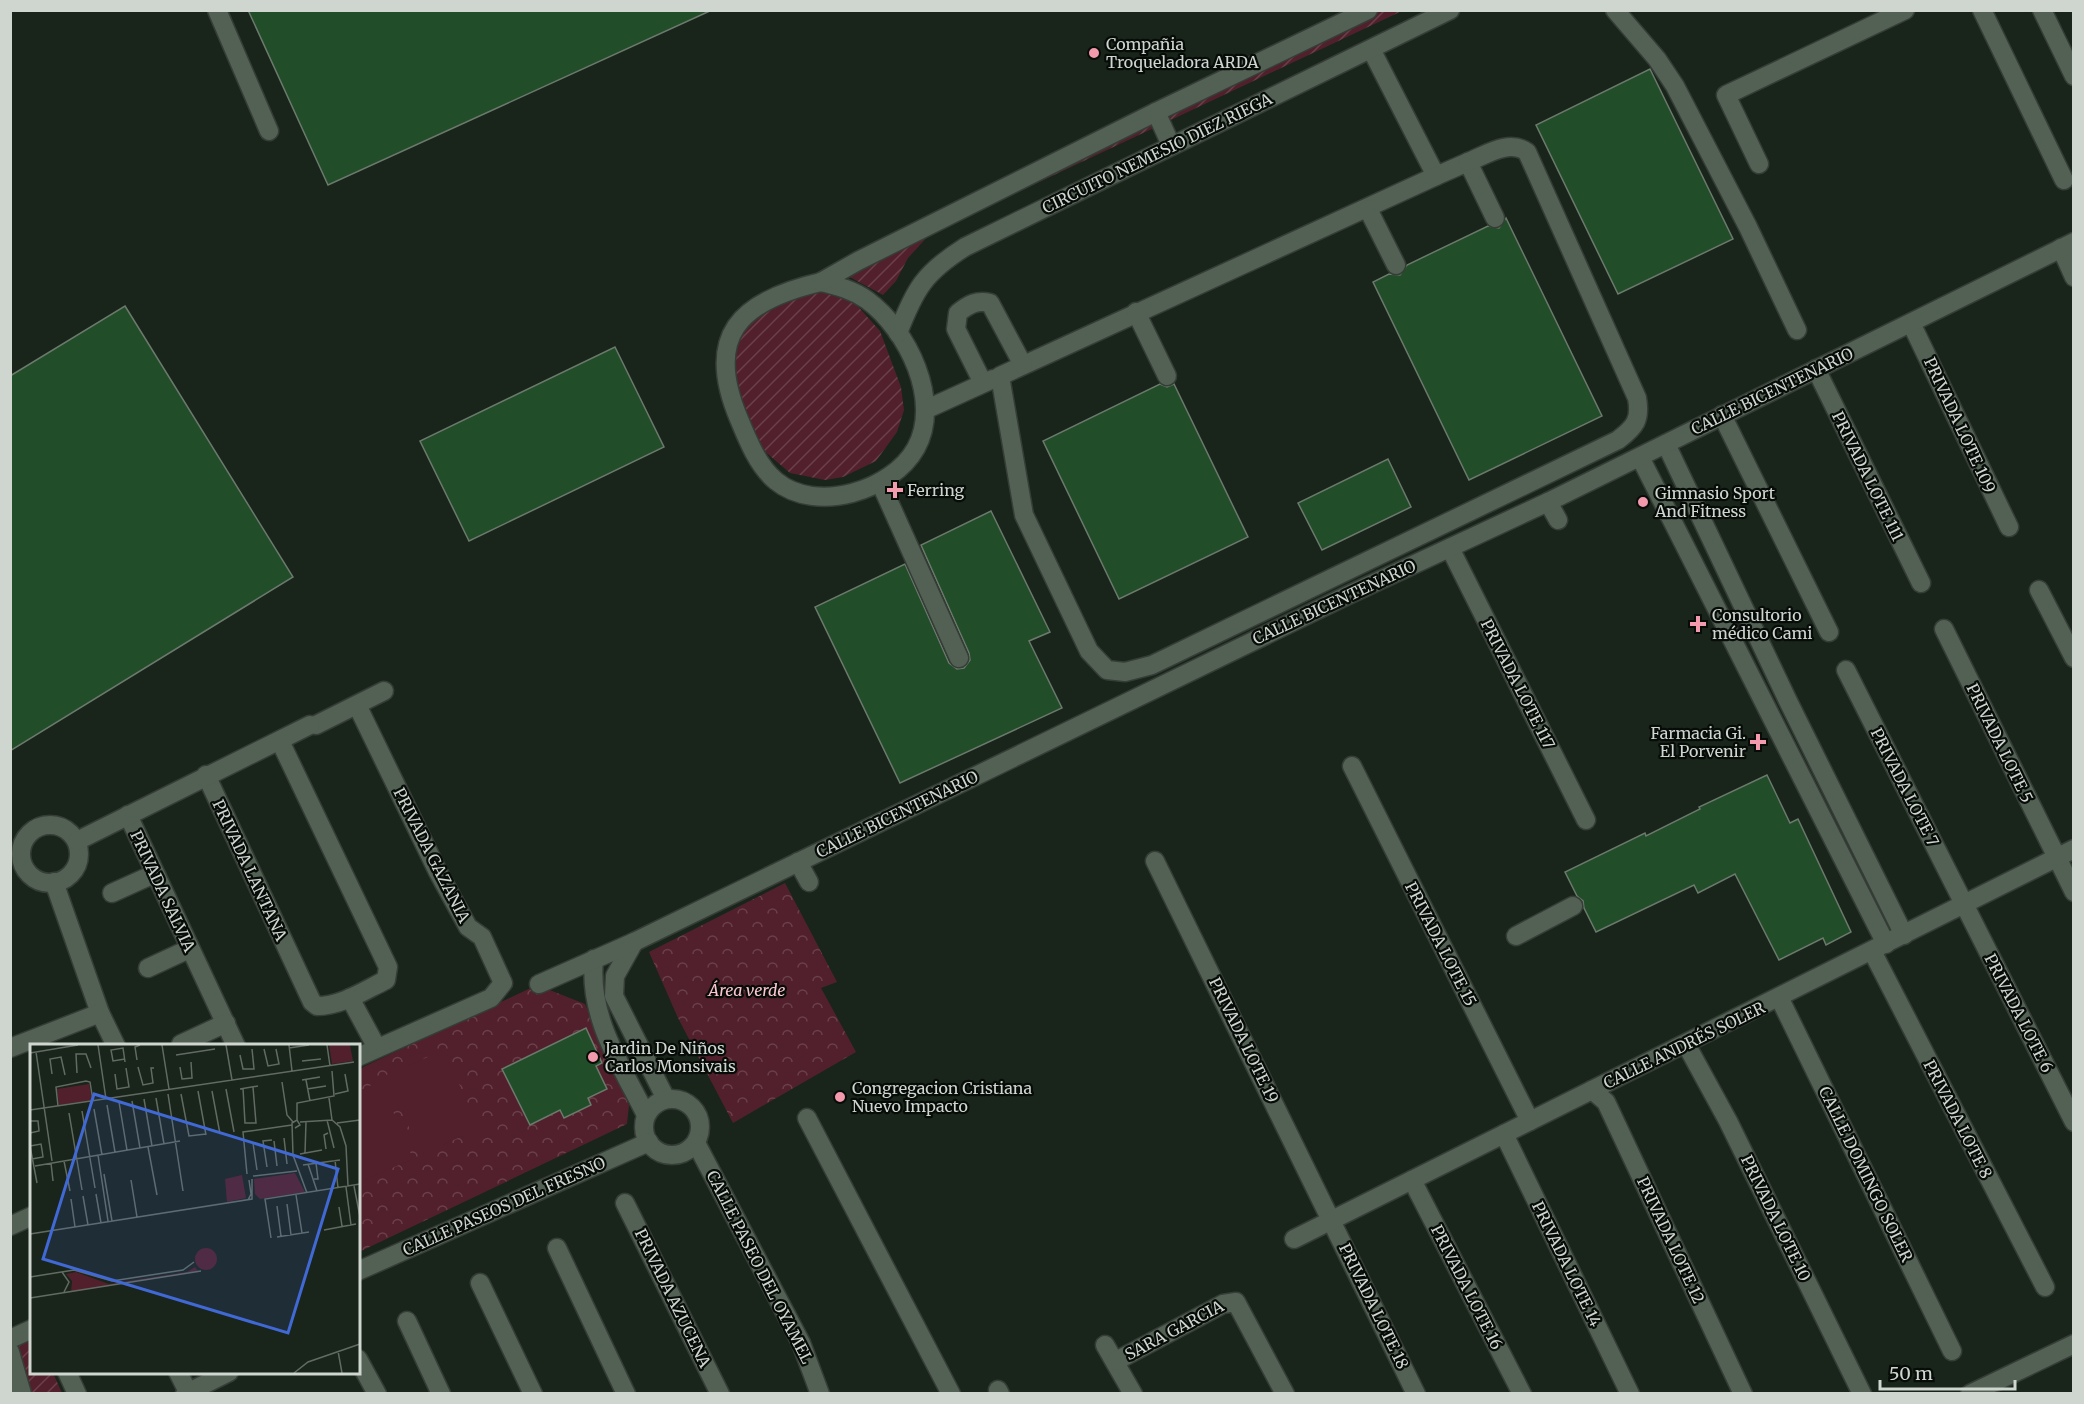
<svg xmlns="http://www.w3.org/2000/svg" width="2084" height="1404" viewBox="0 0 2084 1404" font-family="Merriweather,serif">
	<defs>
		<pattern id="park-crowns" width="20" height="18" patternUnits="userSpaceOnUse" patternTransform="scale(1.5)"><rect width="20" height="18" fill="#52202c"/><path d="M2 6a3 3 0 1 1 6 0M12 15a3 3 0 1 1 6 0" fill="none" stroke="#6a404a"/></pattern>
		<pattern id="garden-furrows" width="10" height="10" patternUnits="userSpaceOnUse" patternTransform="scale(1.5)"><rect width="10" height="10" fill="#52202c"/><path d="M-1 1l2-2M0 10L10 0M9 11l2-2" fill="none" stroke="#6a404a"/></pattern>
	</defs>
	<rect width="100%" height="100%" fill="#19241a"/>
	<g fill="url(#park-crowns)">
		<path d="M785,883L837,982L821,988L856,1052L733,1123L678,1018L649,952Z"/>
		<path d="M537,985L585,1004L629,1105L627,1124L359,1252V1069Z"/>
	</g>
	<g fill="url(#garden-furrows)">
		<path d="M1367,11H1402L931,233L908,258L896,281L883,295L844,274Z"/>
		<path d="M827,290L855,303L880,331L901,387L904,410L897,432L876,461L843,477L825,480L790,473L762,449L733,387L736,342L764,305Z"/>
		<path d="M31,1330L32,1372L53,1373L62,1393H25L11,1341Z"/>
	</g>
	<g fill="#52202c">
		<path d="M444,1050L479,1129L421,1154L386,1075Z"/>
		<path d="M380,1081L413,1159L364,1180L359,1167V1091Z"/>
	</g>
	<g fill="#224d29" stroke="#6c796d" stroke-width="1.5">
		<path d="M248,10H712L328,185Z"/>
		<path d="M1650,69L1733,239L1618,294L1536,125Z"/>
		<path d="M1506,218L1602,416L1469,480L1373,282L1389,274L1400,275L1407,265L1488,226L1499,228Z"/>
		<path d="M125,306L293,577L10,751V376Z"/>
		<path d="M615,347L664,447L469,541L420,441Z"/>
		<path d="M1160,384L1167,387L1174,384L1248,537L1119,599L1043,441Z"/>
		<path d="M1388,459L1411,507L1322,550L1298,503Z"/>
		<path d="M991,511L1050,632L1029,641L1062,708L900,783L815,607L905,564L949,663L957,669L964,668L970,660L969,653L921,545Z"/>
		<path d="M1767,775L1790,823L1798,819L1851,932L1826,945L1823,938L1779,960L1735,874L1698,893L1694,885L1596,932L1584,908L1583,901L1577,896L1565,872L1645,833L1646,836L1700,809L1699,807Z"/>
		<path d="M586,1028L602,1063L596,1066L607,1089L588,1098L591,1105L564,1118L560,1110L530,1125L502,1069Z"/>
	</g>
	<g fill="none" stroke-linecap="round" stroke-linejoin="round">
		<defs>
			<g id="minor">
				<path d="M217,10L269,131"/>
				<path d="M1615,10L1657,59L1675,86L1748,227L1797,330"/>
				<path d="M1982,10L2064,180"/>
				<path d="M2042,10L2074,76"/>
				<path d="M1372,51L1436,176L1468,162L1495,218"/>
				<path d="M1156,112L1171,145"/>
				<path d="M1759,164L1726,95L1905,10"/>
				<path d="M1436,176L1000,376L1024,515L1089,651L1107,670L1125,672L1152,665L1618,440C1635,427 1641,420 1637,398L1527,152C1509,139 1486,155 1468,162"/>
				<path d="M1368,209L1396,265"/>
				<path d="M2061,248L2074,277"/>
				<path d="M821,282C838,286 853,290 867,300C908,330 942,401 916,448C892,491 816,514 776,481C758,466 748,441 739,419C704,336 739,301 821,282Z"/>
				<path d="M821,282L858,261L1156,112L1368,10"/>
				<path d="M1136,312L1167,376"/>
				<path d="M1911,323L2009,527"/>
				<path d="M898,333C915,289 924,273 965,247L1450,10"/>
				<path d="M1816,369L1921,583"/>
				<path d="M983,383L956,329L958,313C969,304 977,300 990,303L1023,365"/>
				<path d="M927,409L993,379"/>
				<path d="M1722,415L1829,632"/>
				<path d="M1666,444L1788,701L1904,935"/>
				<path d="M1640,457L1886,944"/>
				<path d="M880,482L959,658"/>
				<path d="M1548,502L1558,520"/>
				<path d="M1450,548L1586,820"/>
				<path d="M2039,590L2074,658"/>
				<path d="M1944,629L2074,892"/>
				<path d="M1846,670L2074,1122"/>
				<path d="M357,705L438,872L468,927L482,937L503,983L491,998L358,1057"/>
				<path d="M316,725L384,691"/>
				<path d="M1352,766L1530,1121"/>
				<path d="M206,775L312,1002L317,1006C342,1006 365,990 386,980L388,967L280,741"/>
				<path d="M128,815L236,1046"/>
				<circle cx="50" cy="854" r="29"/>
				<path d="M77,841L310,725"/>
				<path d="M1155,861L1416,1394"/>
				<path d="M798,862L809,882"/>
				<path d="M54,882L100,1013L116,1046"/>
				<path d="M112,893L154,874"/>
				<path d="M1516,936L1573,906"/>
				<path d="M634,942L615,976L614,996L666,1099"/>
				<path d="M1872,951L2045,1287"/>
				<path d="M594,959C588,1017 621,1065 646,1115"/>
				<path d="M148,968L189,949"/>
				<path d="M539,984L634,942L1346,596L1548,502L2074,242"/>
				<path d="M1779,997L1952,1351"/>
				<path d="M350,998L377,1048"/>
				<path d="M181,1044L226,1023"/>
				<path d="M1686,1044L1728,1121L1862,1394"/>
				<path d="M10,1048L100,1013"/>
				<path d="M1592,1090L1606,1102L1743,1394"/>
				<circle cx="672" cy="1127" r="28"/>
				<path d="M807,1118L951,1394"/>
				<path d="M1504,1134L1630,1394"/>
				<path d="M696,1143L801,1343L820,1394"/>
				<path d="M1412,1180L1522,1394"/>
				<path d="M625,1203L720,1394"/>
				<path d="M10,1226L32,1216"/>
				<path d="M1294,1239L2074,849"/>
				<path d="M557,1248L626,1394"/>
				<path d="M358,1271L649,1142"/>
				<path d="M480,1283L533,1394"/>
				<path d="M407,1321L441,1394"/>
				<path d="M10,1339L32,1329"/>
				<path d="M1105,1345L1133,1394"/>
				<path d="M10,1352L22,1394"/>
				<path d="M358,1359L377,1394"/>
				<path d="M1116,1361L1223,1304L1236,1302L1285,1394"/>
				<path d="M67,1372L77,1394"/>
				<path d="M178,1372L188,1392"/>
				<path d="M998,1390L1000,1394"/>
				<path d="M185,1394L229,1372"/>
				<path d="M1970,1394L2074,1344"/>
			</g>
		</defs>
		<use href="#minor" stroke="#353d36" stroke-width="21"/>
		<use href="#minor" stroke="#536054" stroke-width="18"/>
	</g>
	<g fill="#f39aac" stroke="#070c08" stroke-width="2">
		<circle cx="1094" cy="53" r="6"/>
		<path d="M892 481h6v6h6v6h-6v6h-6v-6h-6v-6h6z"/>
		<circle cx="1643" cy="502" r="6"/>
		<path d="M1695 615h6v6h6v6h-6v6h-6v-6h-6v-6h6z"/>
		<path d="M1755 733h6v6h6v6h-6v6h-6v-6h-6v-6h6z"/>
		<circle cx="593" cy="1057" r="6"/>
		<circle cx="840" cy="1097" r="6"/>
	</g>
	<g text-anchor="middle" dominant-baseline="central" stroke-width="4.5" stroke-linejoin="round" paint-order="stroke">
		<g font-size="16" fill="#cfd6d0" stroke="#070c08" text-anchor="start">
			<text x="1106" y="44">Compañia<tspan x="1106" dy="18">Troqueladora ARDA</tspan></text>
			<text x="907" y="490">Ferring</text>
			<text x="1655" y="493">Gimnasio Sport<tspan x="1655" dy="18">And Fitness</tspan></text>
			<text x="1712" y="615">Consultorio<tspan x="1712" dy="18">médico Cami</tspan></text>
			<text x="1746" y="733" text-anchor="end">Farmacia Gi.<tspan x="1746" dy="18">El Porvenir</tspan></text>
			<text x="605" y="1048">Jardin De Niños<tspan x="605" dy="18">Carlos Monsivais</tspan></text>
			<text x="852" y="1088">Congregacion Cristiana<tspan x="852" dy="18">Nuevo Impacto</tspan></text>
		</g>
		<g font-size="16" fill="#cfd6d0" stroke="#070c08">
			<text transform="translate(1157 153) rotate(-26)">CIRCUITO NEMESIO DIEZ RIEGA</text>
			<text transform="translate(1772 391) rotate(-26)">CALLE BICENTENARIO</text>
			<text transform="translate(1960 425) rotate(65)">PRIVADA LOTE 109</text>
			<text transform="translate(1868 476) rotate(64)">PRIVADA LOTE 111</text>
			<text transform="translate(1334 602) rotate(-25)">CALLE BICENTENARIO</text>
			<text transform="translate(1518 684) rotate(63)">PRIVADA LOTE 117</text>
			<text transform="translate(2000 743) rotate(64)">PRIVADA LOTE 5</text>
			<text transform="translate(1905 787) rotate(63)">PRIVADA LOTE 7</text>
			<text transform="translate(897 814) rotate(-26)">CALLE BICENTENARIO</text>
			<text transform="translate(432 855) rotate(63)">PRIVADA GAZANIA</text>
			<text transform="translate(250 870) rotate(65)">PRIVADA LANTANA</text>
			<text transform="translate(163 891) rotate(65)">PRIVADA SALVIA</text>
			<text transform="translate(1441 944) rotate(63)">PRIVADA LOTE 15</text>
			<text transform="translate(2019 1013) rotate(63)">PRIVADA LOTE 6</text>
			<text transform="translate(1244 1040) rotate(64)">PRIVADA LOTE 19</text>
			<text transform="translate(1684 1045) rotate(-26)">CALLE ANDRÉS SOLER</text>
			<text transform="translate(1958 1119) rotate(63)">PRIVADA LOTE 8</text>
			<text transform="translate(1866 1174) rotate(64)">CALLE DOMINGO SOLER</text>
			<text transform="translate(504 1206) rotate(-24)">CALLE PASEOS DEL FRESNO</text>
			<text transform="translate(1776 1218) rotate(64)">PRIVADA LOTE 10</text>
			<text transform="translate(1671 1240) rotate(65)">PRIVADA LOTE 12</text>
			<text transform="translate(1567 1264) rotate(64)">PRIVADA LOTE 14</text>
			<text transform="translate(760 1267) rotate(63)">CALLE PASEO DEL OYAMEL</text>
			<text transform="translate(1467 1287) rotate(63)">PRIVADA LOTE 16</text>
			<text transform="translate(673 1298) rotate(64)">PRIVADA AZUCENA</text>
			<text transform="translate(1374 1306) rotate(64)">PRIVADA LOTE 18</text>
			<text transform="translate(1174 1330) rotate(-28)">SARA GARCIA</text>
		</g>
		<g font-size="16" font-style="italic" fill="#fcc5cf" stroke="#070c08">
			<text x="747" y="990">Área verde</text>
		</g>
	</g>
	<g transform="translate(30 1044)">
		<rect width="330" height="330" fill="#19241a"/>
		<path d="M299,1H320L323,17L302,20ZM59,40L62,56L29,61L27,45ZM265,129L275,148L230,155L225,150L224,135ZM212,131L216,154L197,158L195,135Z" fill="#52202c"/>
		<path d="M165 215a11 11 0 1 1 22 0a11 11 0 1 1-22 0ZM165,223L168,227L41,248L42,237L36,230L46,228L79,240L157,228Z" fill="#52202c"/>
		<path fill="none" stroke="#626b63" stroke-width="1.5" d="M68,1L76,55M132,1L139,45M196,1L202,36M259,1L262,27M297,1L300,22M259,4L279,1M234,5L238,22L249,20L246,5M6,8L22,117M0,9L48,1M146,11L185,5M210,11L213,25H224L222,5M95,15L83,17L81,6L93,4L95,18M107,16L105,3L110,1M272,17L291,15M108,23L113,41L123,39L121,24H124M150,23L152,35L162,34L161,18M47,29L46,10H56L61,24M22,30L20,15L31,13L35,31M85,30L87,45L99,43L96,24M272,36L290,33M276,36L280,57M252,38L257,71L263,78M213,44L215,79H226L223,43M196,45L204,88M210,45L228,42M277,45L296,42M168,47L176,91M182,47L190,90M138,50L153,147M151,50L159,92L176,90M305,50L318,47L315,30M126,54L134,100M299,54L302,76M114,55L122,102M102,57L110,104M89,58L97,106M77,61L85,108M28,62L26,43L56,37L60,38L63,57M64,65L72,111M0,66L324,18M52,67L65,144M39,69L52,146M267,76V59L304,52L302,27M297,76L304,104M302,76L310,83L316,102L318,142M0,77H8L9,87L0,89M270,78L302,76M307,79L330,76M265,84L270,81L267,76L262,79L263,111L277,149M254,94L257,120M244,97L247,122M223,99L227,126M0,102L7,139M0,102L11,100L12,106L13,113L2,115M118,103L127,151M296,105L294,91L298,89M275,109L276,78M270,110L292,106M68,111L78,177M305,116L308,144M34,117L40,147M21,119L23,137M278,120L287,147M273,121L310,116M5,122L150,97M237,123L233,97L242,96M74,130L82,177M217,130L213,88L262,81M223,132L267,127M284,135H288L286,119M101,136L107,173M324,142L330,173M316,143L321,181M66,150L71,179M266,151L272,189M53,152L58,181M41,155L45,183M218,156L221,150L219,136M257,160L261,191M247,162L251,192M309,163L312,182M294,186L326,180M0,190L222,155V135M247,193L279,188M241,194L235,155L330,140M32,228L39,238L34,248M0,233L44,226L82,237L153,226L164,218M0,254L171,227M308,307L312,329M264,329L278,318L330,300"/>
		<path fill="#4169d6" fill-opacity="0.15" stroke="#4169d6" stroke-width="3" d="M64,50L308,125L258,289L13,215Z"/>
		<rect width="330" height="330" fill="none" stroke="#cfd6d0" stroke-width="3"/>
	</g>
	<rect width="2084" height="1404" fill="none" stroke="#cfd6d0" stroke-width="24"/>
	<path d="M1880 1380v9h135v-9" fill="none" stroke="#cfd6d0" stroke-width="3"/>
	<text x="1889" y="1380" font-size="18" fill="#cfd6d0" stroke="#070c08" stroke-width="4.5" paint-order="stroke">50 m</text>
</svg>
